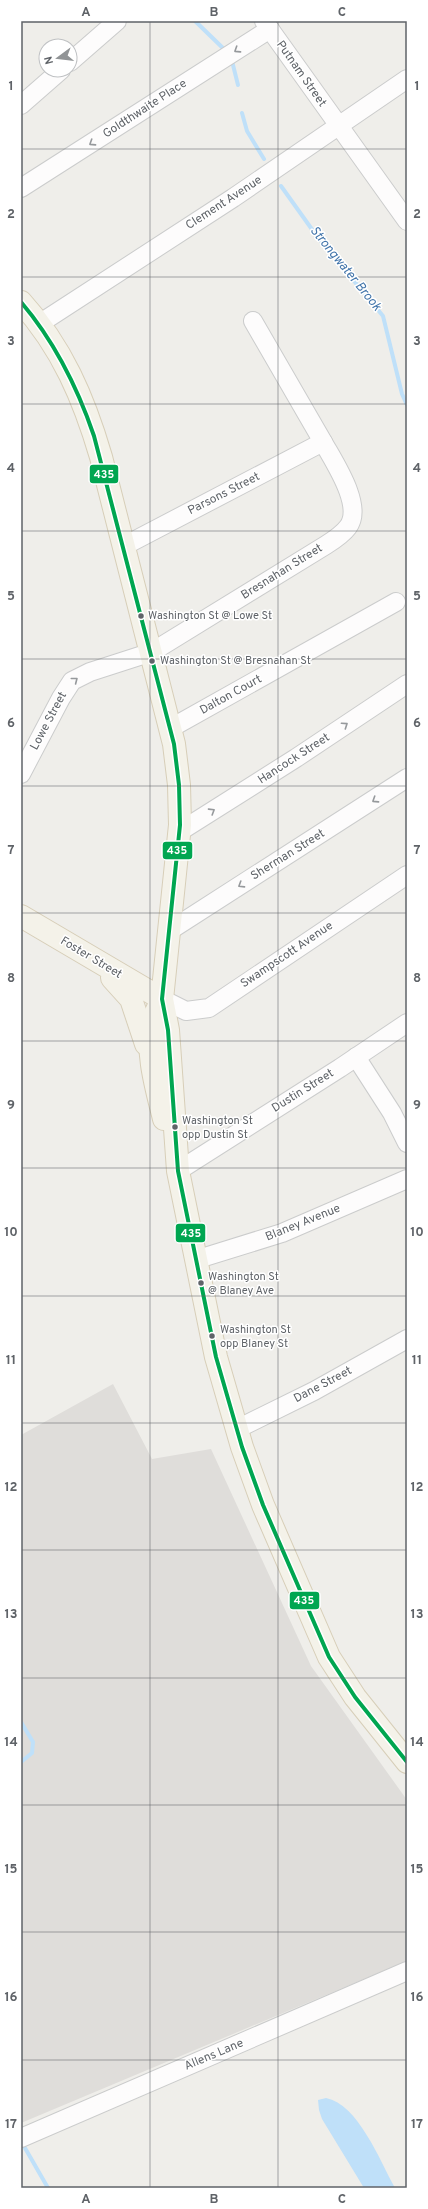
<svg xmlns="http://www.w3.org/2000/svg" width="428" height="2209" viewBox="0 0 428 2209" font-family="Overpass,sans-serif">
	<rect width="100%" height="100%" fill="#efeeea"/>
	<path fill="#dfddda" d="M113,1384L152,1459L211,1449L311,1666L407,1800V1961L21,2123V1435Z"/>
	<path fill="#bfe0f9" d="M326,2098C358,2104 380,2161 395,2188H364L322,2119L319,2110L318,2100Z"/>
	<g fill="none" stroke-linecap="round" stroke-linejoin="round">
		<g stroke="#bfe0f9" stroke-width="4">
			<path d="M195,21L226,51"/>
			<path d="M232,61L238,85"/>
			<path d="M242,113L247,131L264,159"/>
			<path d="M281,186L316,235L383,316L402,394L407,405"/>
			<path d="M21,1722L33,1742L32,1753L21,1762"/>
			<path d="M25,2148L48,2188"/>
		</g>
		<defs>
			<g id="minor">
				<path d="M264,21L407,221"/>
				<path d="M70,62L117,21"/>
				<path d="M21,105L61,70"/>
				<path d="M21,188L270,29"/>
				<path d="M253,321L323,442"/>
				<path d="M39,324L233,198L407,79"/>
				<path d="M171,728L396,602"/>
				<path d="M21,774L61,698L72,681L90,672L152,652L326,545C334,540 342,535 348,527C364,506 334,462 323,442L124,546"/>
				<path d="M179,832L296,758L407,684"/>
				<path d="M169,931L407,778"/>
				<path d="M162,999L186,1011L209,1008L407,875"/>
				<path d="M356,1057L392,1113L407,1143"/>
				<path d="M178,1171L340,1068L407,1023"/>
				<path d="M195,1260L282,1233L407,1179"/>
				<path d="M237,1429L314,1391L407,1339"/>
				<path d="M21,2138L407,1971"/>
			</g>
			<g id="major">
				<path d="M21,302C62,347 84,399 101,457L174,744L179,785L180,825L162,999L168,1030L178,1171L216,1357L242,1447L263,1505L329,1657L355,1697L407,1762"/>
				<path d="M21,916L162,999"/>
				<path d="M112,978L131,999L146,1044"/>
				<path d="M161,1001C159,1007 154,1014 153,1021C145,1051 157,1090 164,1119"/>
			</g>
		</defs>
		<use href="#minor" stroke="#cbcccc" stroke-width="20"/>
		<use href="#major" stroke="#d7ceb8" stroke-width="24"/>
		<use href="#minor" stroke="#fdfcfc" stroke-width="18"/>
		<use href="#major" stroke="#f4f2e9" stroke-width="22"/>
		<defs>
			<path id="bus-1" d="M21,302C55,342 77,386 94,436L174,744L179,785L180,825L162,999L168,1030L178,1171L216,1357L242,1447L263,1505L329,1657L355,1697L407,1762"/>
		</defs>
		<use href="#bus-1" stroke="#fff" stroke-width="7"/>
		<use href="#bus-1" stroke="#00a651" stroke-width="4"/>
	</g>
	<defs><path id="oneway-chevron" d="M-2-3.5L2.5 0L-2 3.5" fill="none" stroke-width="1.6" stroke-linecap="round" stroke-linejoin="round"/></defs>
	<g stroke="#96999c">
		<use href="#oneway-chevron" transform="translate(237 50) rotate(147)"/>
		<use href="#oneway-chevron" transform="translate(92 143) rotate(147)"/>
		<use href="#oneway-chevron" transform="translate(75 680) rotate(-38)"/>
		<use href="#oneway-chevron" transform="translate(345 725) rotate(-34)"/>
		<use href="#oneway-chevron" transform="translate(375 800) rotate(147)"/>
		<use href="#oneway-chevron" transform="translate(212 811) rotate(-32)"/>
		<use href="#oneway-chevron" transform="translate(241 885) rotate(148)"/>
	</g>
	<path fill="none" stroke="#5f6368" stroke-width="1" stroke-opacity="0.55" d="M150,21V2188M278,21V2188M21,149H407M21,277H407M21,404H407M21,531H407M21,659H407M21,786H407M21,913H407M21,1041H407M21,1168H407M21,1296H407M21,1423H407M21,1550H407M21,1678H407M21,1805H407M21,1932H407M21,2060H407"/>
	<g fill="#5f6368" stroke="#fff" stroke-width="1.5">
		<circle cx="141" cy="616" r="3.5"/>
		<circle cx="152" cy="661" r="3.5"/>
		<circle cx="175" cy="1127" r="3.5"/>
		<circle cx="201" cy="1283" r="3.5"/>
		<circle cx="212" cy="1336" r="3.5"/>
	</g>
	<g text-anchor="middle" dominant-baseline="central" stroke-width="3" stroke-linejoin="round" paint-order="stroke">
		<g font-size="11" fill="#5f6368" stroke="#fff" text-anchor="start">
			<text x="148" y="616">Washington St @ Lowe St</text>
			<text x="160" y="661">Washington St @ Bresnahan St</text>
			<text x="182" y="1121">Washington St<tspan x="182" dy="14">opp Dustin St</tspan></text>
			<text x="208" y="1277">Washington St<tspan x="208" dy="14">@ Blaney Ave</tspan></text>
			<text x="220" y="1330">Washington St<tspan x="220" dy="14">opp Blaney St</tspan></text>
		</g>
		<g font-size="12" fill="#5f6368" stroke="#fff">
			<text transform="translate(301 74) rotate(55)">Putnam Street</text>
			<text transform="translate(145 109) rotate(-33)">Goldthwaite Place</text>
			<text transform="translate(224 203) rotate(-33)">Clement Avenue</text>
			<text transform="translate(224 494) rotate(-27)">Parsons Street</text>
			<text transform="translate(282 572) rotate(-32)">Bresnahan Street</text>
			<text transform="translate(231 695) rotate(-29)">Dalton Court</text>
			<text transform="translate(49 721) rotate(-62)">Lowe Street</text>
			<text transform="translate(294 759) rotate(-33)">Hancock Street</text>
			<text transform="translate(288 855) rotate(-32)">Sherman Street</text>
			<text transform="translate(287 955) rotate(-34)">Swampscott Avenue</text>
			<text transform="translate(91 958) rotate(31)">Foster Street</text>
			<text transform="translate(303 1091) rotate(-32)">Dustin Street</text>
			<text transform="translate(303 1223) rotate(-22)">Blaney Avenue</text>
			<text transform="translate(323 1385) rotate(-28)">Dane Street</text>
			<text transform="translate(214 2055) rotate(-23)">Allens Lane</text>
		</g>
		<g font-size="13" font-style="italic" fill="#4174aa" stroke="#fff">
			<text transform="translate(345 269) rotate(51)">Strongwater Brook</text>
		</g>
	</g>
	<g stroke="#fff" stroke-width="1.5">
		<rect x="89" y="464" width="30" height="20" rx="4" fill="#00a651"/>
		<rect x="162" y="841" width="31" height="19" rx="4" fill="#00a651"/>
		<rect x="175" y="1223" width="31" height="20" rx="4" fill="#00a651"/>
		<rect x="289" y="1591" width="31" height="19" rx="4" fill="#00a651"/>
	</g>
	<g font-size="11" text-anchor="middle" font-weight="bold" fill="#fff">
		<text x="104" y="478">435</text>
		<text x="177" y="854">435</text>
		<text x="191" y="1237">435</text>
		<text x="304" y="1604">435</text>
	</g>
	<rect width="428" height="2209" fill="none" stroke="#ffffff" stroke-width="44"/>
	<g transform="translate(58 58) rotate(255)"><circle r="19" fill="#ffffff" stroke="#bfc1c3"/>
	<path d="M0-3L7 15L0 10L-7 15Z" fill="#919496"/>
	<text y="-6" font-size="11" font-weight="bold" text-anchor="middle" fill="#5f6368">N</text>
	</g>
	<rect x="22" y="22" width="384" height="2165" fill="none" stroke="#5f6368" stroke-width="1.5"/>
	<g font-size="13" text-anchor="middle" font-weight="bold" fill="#5f6368">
		<text x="86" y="16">A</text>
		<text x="214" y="16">B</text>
		<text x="342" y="16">C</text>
		<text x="11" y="90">1</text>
		<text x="417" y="90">1</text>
		<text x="11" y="218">2</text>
		<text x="417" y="218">2</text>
		<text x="11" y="345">3</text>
		<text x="417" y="345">3</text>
		<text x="11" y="472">4</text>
		<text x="417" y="472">4</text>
		<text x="11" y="600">5</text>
		<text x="417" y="600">5</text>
		<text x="11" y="727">6</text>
		<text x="417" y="727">6</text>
		<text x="11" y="854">7</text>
		<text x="417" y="854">7</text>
		<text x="11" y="982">8</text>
		<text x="417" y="982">8</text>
		<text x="11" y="1109">9</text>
		<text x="417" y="1109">9</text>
		<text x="11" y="1236">10</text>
		<text x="417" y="1236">10</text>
		<text x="11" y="1364">11</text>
		<text x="417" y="1364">11</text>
		<text x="11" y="1491">12</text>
		<text x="417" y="1491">12</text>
		<text x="11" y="1618">13</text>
		<text x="417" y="1618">13</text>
		<text x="11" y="1746">14</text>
		<text x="417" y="1746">14</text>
		<text x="11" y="1873">15</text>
		<text x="417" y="1873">15</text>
		<text x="11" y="2001">16</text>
		<text x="417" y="2001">16</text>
		<text x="11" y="2128">17</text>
		<text x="417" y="2128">17</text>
		<text x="86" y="2203">A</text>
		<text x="214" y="2203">B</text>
		<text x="342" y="2203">C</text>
	</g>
</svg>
